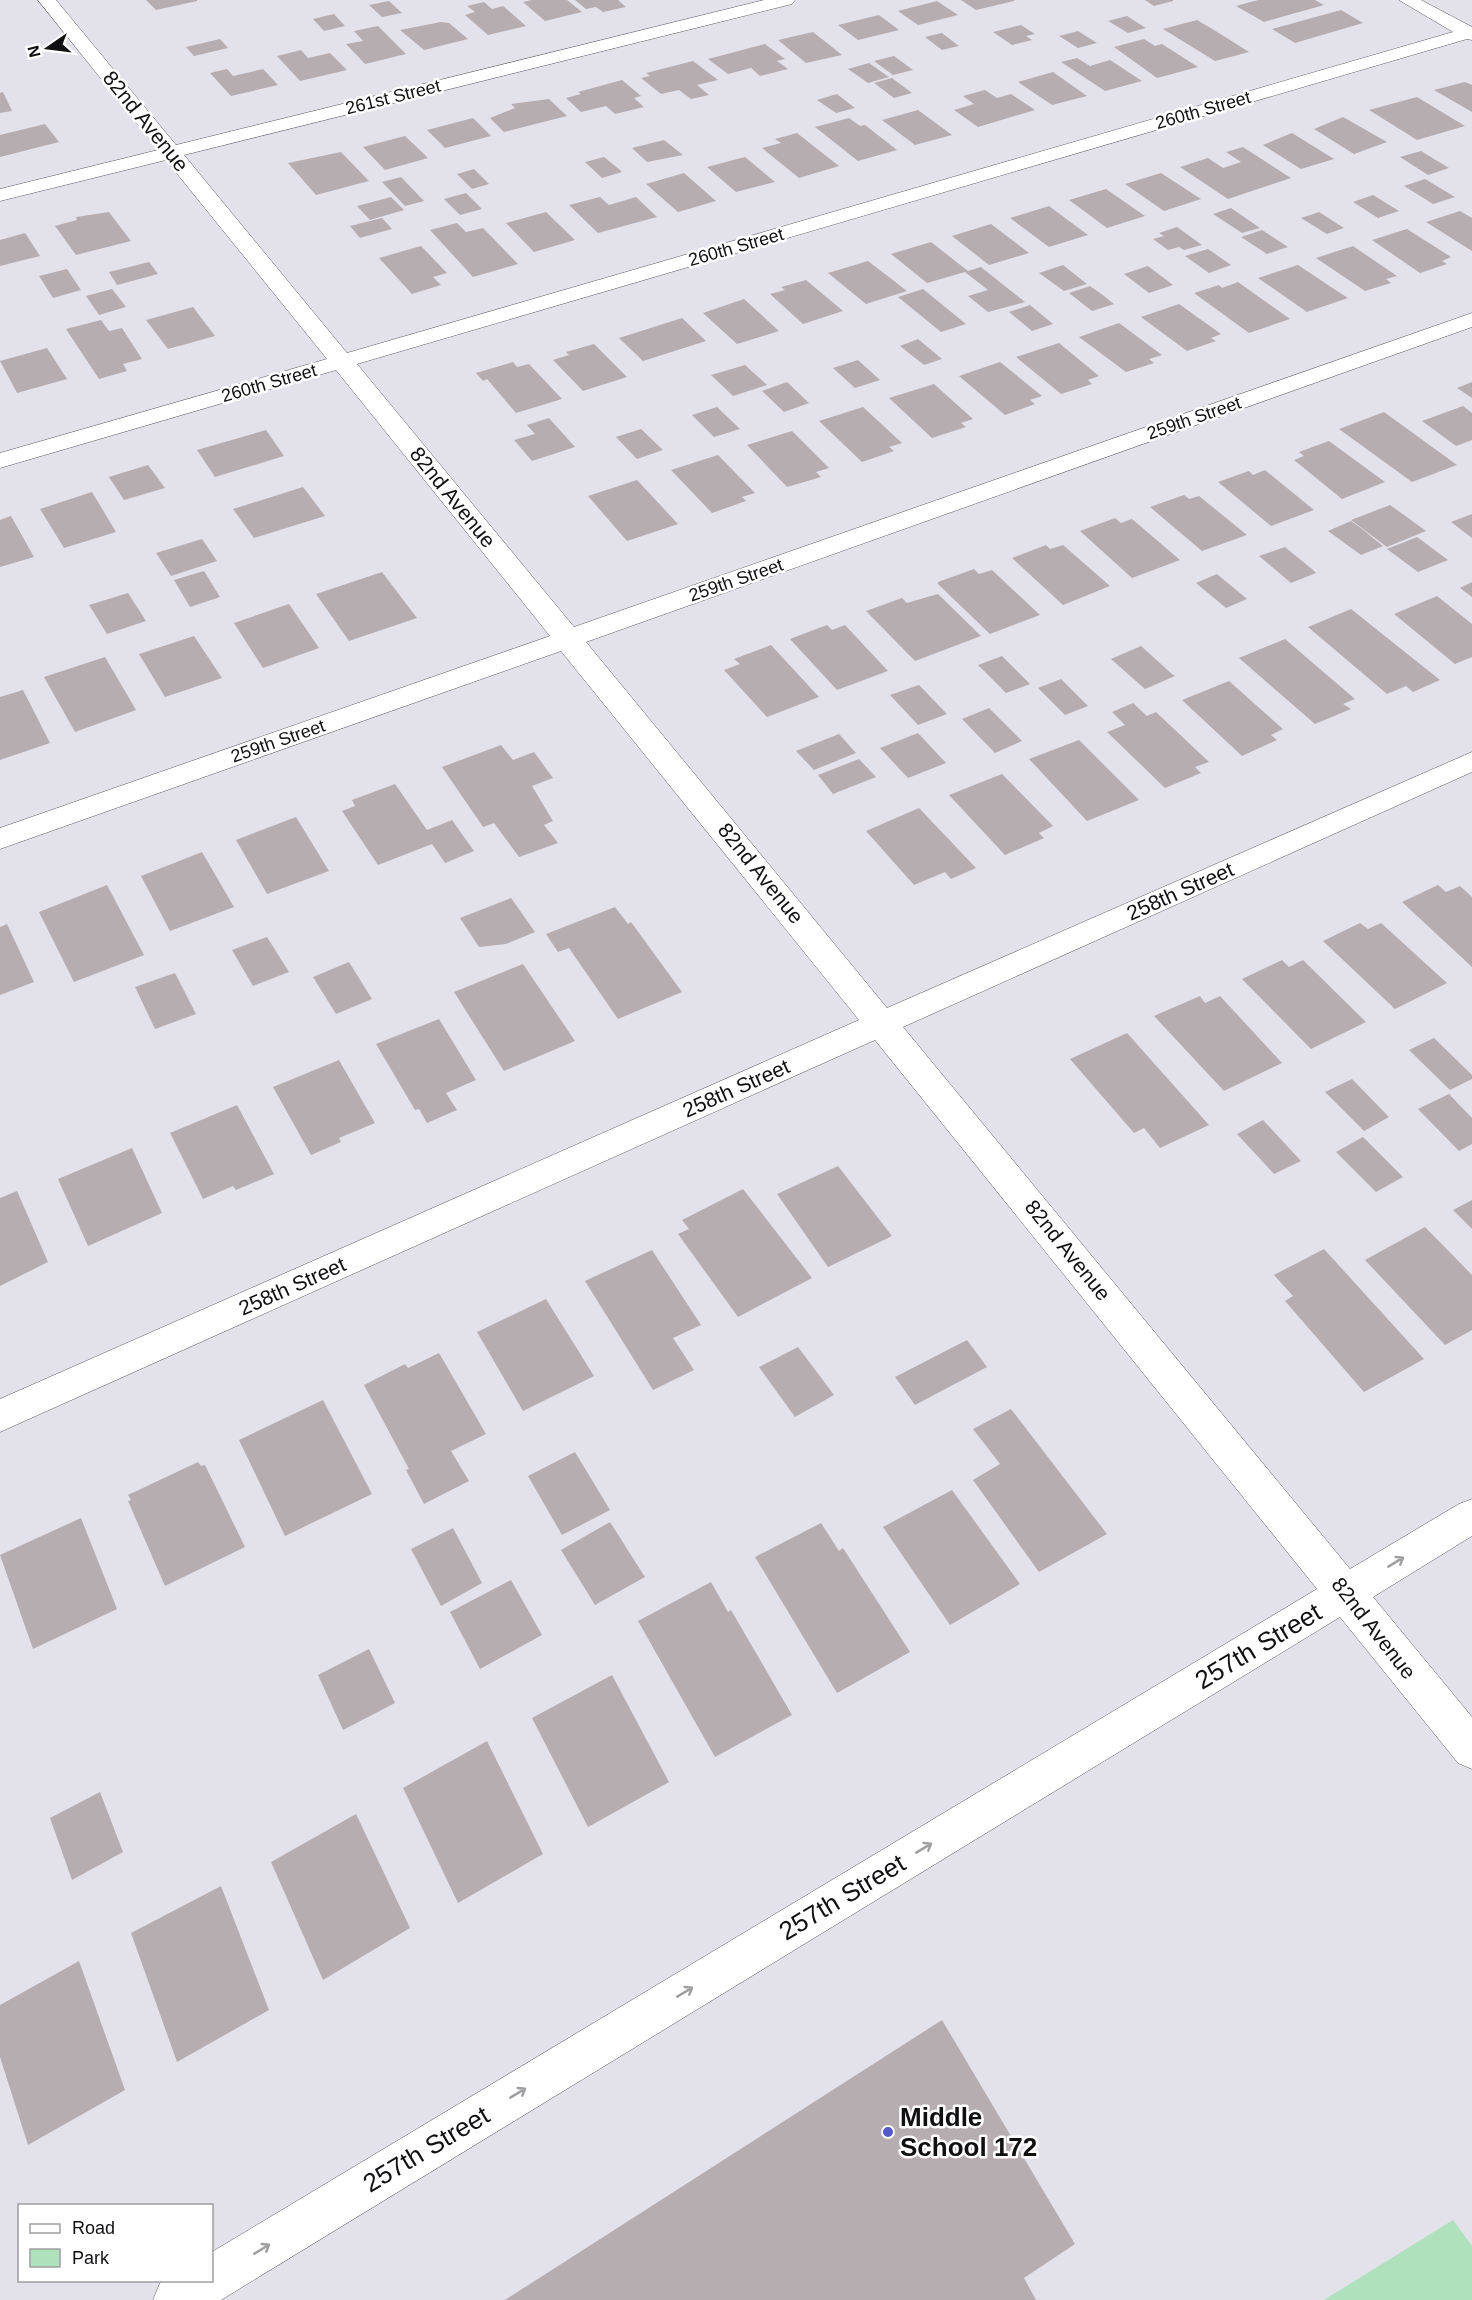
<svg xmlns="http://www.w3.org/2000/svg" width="1472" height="2300" viewBox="0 0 1472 2300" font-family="Helvetica,sans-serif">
	<rect width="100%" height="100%" fill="#e3e2eb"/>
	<path fill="#aee1bc" d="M1453,2220L1472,2246V2300H1324Z"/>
	<g fill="#b6adb0">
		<path d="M146,0H197V1L156,10Z"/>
		<path d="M532,0H567L582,12L545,21L523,2Z"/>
		<path d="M575,0H618L626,7L603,12L596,7L586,9Z"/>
		<path d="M961,0H1014V1L976,10Z"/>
		<path d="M1145,0H1173V1L1154,6Z"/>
		<path d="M1258,0H1315L1324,5L1264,22L1236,6Z"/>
		<path d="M389,1L402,13L382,17L369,5Z"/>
		<path d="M937,1L958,15L918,25L898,11Z"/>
		<path d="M484,2L492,9L503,6L526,26L488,35L465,15L475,12L467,6Z"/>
		<path d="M1341,10L1363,23L1295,43L1272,29Z"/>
		<path d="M334,14L345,26L324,31L313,19Z"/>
		<path d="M879,15L899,30L858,40L838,25Z"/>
		<path d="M1127,16L1146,28L1128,33L1108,21Z"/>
		<path d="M1197,20L1214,30L1249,52L1215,61L1163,29Z"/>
		<path d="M441,22L449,23L468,39L424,50L400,30Z"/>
		<path d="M1021,25L1035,34L1026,36L1032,40L1012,45L993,32Z"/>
		<path d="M378,26L406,54L365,64L346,44L363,41L354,31Z"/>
		<path d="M1078,31L1097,43L1078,48L1059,36Z"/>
		<path d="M813,32L827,43L842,55L806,63L778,40Z"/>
		<path d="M942,33L959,46L942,50L925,37Z"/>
		<path d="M220,39L228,48L194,56L186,47Z"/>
		<path d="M1144,39L1155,46L1162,44L1198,67L1157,78L1114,47Z"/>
		<path d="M765,44L785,59L777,61L788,69L760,76L751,68L728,74L708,59Z"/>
		<path d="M301,50L308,58L330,53L347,70L300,81L277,56Z"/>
		<path d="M894,56L913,70L893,75L874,61Z"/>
		<path d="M1077,58L1090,66L1110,60L1142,81L1105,91L1061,62Z"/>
		<path d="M693,61L718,80L697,85L709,95L691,99L679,90L661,94L641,78L650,76L646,73Z"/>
		<path d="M869,63L886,75L889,77L868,83L848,69Z"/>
		<path d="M227,69L233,76L263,69L278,85L231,96L210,73Z"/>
		<path d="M1053,72L1087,96L1052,105L1018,82Z"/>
		<path d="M892,78L912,93L894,98L874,83Z"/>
		<path d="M622,80L641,96L634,98L644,107L615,114L606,106L581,112L566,98L581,94L578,92Z"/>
		<path d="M1465,82L1472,85V112L1434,90Z"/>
		<path d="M985,90L997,98L1011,94L1035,110L978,127L954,110L974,104L963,96Z"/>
		<path d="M3,92L12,111L0,113V93Z"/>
		<path d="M837,94L855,108L836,113L817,100Z"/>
		<path d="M1417,97L1465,126L1417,140L1369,110Z"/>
		<path d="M549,99L567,116L504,132L490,118L515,108L511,104Z"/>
		<path d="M918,110L952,135L915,145L882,120Z"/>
		<path d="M1343,117L1387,142L1354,154L1314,129Z"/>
		<path d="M473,118L491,136L445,148L427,130Z"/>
		<path d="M849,118L860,126L865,125L897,150L858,161L815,127Z"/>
		<path d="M45,124L59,142L0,157V135Z"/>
		<path d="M797,133L839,166L799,178L762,148L781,143L775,139Z"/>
		<path d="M1292,133L1334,159L1301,169L1263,145Z"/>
		<path d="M405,136L428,158L385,170L363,147Z"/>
		<path d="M664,140L683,155L647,162L632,148Z"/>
		<path d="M1243,147L1291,178L1228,199L1180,167L1208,158L1223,168L1241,162L1226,152Z"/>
		<path d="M1421,151L1449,168L1428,175L1400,157Z"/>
		<path d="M341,152L369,181L316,195L288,163Z"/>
		<path d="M604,157L620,170L622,172L602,178L585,162Z"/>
		<path d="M745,157L775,182L736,192L707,167Z"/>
		<path d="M474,169L489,184L472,189L457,174Z"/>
		<path d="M684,173L716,201L678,212L646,184Z"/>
		<path d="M1161,173L1201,199L1164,211L1125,184Z"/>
		<path d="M401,177L424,201L405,206L382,182Z"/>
		<path d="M1425,179L1455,197L1433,204L1404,186Z"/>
		<path d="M1106,189L1145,216L1107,228L1069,200Z"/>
		<path d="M466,193L482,209L460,215L444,199Z"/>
		<path d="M1373,195L1399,211L1378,218L1353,202Z"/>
		<path d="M391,197L404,210L370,220L357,206Z"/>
		<path d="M600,197L609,205L636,197L657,217L598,233L569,205Z"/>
		<path d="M1049,206L1088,235L1049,247L1010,218Z"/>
		<path d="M1231,208L1260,228L1242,233L1213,214Z"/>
		<path d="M1460,211L1472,218V251L1426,222Z"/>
		<path d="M109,212L131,241L76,255L55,226L77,220L76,217Z"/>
		<path d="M546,212L575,240L534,252L506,223Z"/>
		<path d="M1319,212L1344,228L1327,234L1301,218Z"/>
		<path d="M382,218L392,229L360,238L350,226Z"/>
		<path d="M457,223L466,232L483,228L518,264L473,277L430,230Z"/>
		<path d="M991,224L1029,253L989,265L952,236Z"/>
		<path d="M1177,227L1202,245L1184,250L1179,247L1168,250L1153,239L1164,236L1159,233Z"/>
		<path d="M1407,229L1451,257L1442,261L1447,264L1420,273L1372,240Z"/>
		<path d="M1262,230L1288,247L1267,254L1241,237Z"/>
		<path d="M25,233L40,256L0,266V240Z"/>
		<path d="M931,242L968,271L981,267L1025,302L988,312L968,296L988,290L965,272L927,283L891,254Z"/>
		<path d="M421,246L447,273L433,277L441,285L412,294L379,258Z"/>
		<path d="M1353,246L1397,276L1386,279L1391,283L1365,291L1316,258Z"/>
		<path d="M1208,249L1231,265L1209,273L1185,256Z"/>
		<path d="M868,261L907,291L866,304L828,273Z"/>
		<path d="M149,262L158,274L117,285L109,272Z"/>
		<path d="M1063,265L1087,284L1064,291L1039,273Z"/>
		<path d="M1298,265L1334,289L1348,298L1307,312L1258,278Z"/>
		<path d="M1148,266L1173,285L1149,293L1124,274Z"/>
		<path d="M67,269L81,290L53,298L39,276Z"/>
		<path d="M806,280L843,311L803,324L770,294L785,290L781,287Z"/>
		<path d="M1238,282L1276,309L1290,319L1249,333L1194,293L1219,285L1222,288Z"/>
		<path d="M1090,286L1104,296L1114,304L1092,311L1069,293Z"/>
		<path d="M112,289L126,307L99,315L86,296Z"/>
		<path d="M923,289L966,324L941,332L898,297Z"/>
		<path d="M744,299L779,331L737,344L703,313Z"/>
		<path d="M1179,304L1221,334L1211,338L1216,341L1187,351L1141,317Z"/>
		<path d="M1030,305L1053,324L1032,331L1009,312Z"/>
		<path d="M193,307L215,336L168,349L146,320Z"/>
		<path d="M682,318L706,341L643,361L619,338Z"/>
		<path d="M101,320L109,331L122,328L142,359L123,364L127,371L99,379L66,329Z"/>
		<path d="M1119,323L1162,355L1149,359L1154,363L1126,372L1079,337Z"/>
		<path d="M918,339L942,359L924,365L900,346Z"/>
		<path d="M1059,343L1099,376L1088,380L1092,384L1061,394L1016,357Z"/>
		<path d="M594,344L627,377L583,391L553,360L569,355L566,352Z"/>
		<path d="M47,348L67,379L17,393L0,361Z"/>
		<path d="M858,360L880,380L855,388L833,368Z"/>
		<path d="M513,362L517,367L529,364L562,399L516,413L487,379L483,381L476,373Z"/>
		<path d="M1000,362L1042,396L1030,400L1035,404L1005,415L959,376Z"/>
		<path d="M745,365L767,385L733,396L711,375Z"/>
		<path d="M787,382L809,403L784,412L762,391Z"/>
		<path d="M1472,382V398L1457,388Z"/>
		<path d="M934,384L973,419L961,423L966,427L932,438L889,398Z"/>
		<path d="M1463,406L1472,413V440L1456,446L1422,421Z"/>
		<path d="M717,407L740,429L714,437L692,415Z"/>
		<path d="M863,407L902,443L889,447L894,451L862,462L819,421Z"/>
		<path d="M1384,412L1457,465L1412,482L1339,429Z"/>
		<path d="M549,418L575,447L532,461L514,440L535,434L527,425Z"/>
		<path d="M641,429L663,450L637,459L616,437Z"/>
		<path d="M266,430L284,456L215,477L197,450Z"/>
		<path d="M792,431L829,468L816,472L821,477L787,487L747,445Z"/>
		<path d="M1329,441L1385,482L1342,499L1294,460L1304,456L1299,452Z"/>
		<path d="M718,455L755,493L742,497L746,501L712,513L671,470Z"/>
		<path d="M148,465L165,488L124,500L109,477Z"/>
		<path d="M1265,470L1314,510L1271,526L1218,482L1249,471L1253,475Z"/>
		<path d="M637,480L678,524L627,541L588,496Z"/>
		<path d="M303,487L325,516L254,538L233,509Z"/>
		<path d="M92,492L116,532L64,548L40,509Z"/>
		<path d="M1184,495L1189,499L1199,496L1247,535L1202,551L1150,507Z"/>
		<path d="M1390,505L1404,515L1426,531L1387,547L1351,520Z"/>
		<path d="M1472,514V538L1451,522Z"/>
		<path d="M11,516L34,557L0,567V520Z"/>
		<path d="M1115,518L1121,523L1132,519L1180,560L1132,578L1080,531Z"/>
		<path d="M1351,521L1362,529L1383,546L1361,555L1328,531Z"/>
		<path d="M1417,537L1448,560L1418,572L1387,549Z"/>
		<path d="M202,539L217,561L171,576L156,553Z"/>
		<path d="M1046,545L1050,549L1063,545L1110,586L1063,605L1012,558Z"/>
		<path d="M1285,547L1313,570L1316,573L1291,583L1259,556Z"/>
		<path d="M974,569L979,574L992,570L1040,615L990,634L938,584V582Z"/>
		<path d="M204,571L220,597L190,607L174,580Z"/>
		<path d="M382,572L417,618L349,641L316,594Z"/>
		<path d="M1217,574L1247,599L1226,608L1196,583Z"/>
		<path d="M1472,582V597L1460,588Z"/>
		<path d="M128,593L146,621L107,634L89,605Z"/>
		<path d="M938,594L981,636L915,661L866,611L902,598L907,603Z"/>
		<path d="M1437,596L1472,624V657L1455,664L1394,614Z"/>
		<path d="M289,604L319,648L263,668L234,623Z"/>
		<path d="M1351,609L1440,680L1413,692L1406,686L1387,694L1308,627Z"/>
		<path d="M827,625L832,630L845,625L888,671L837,690L790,639Z"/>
		<path d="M194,636L222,678L165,697L139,654Z"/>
		<path d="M1285,639L1355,699L1343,704L1351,709L1315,724L1239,658Z"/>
		<path d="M771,645L819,697L767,717L724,670L740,664L734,659Z"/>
		<path d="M1141,646L1172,674L1175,676L1145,689L1111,659Z"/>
		<path d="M1002,656L1030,684L1006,693L978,665Z"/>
		<path d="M105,657L136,710L75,732L44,677Z"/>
		<path d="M1061,679L1088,706L1065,715L1038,688Z"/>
		<path d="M1229,681L1283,729L1271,735L1277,740L1242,756L1182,700Z"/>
		<path d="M919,685L947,714L918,725L890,695Z"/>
		<path d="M23,690L50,743L0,760V697Z"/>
		<path d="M1133,703L1147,716L1156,712L1209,762L1195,767L1201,773L1165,788L1107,732L1125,725L1112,712Z"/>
		<path d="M989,708L1022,741L995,753L962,719Z"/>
		<path d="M918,733L946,763L908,778L880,748Z"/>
		<path d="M839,734L856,753L814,770L796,751Z"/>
		<path d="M1079,740L1139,800L1087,821L1029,759Z"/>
		<path d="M501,745L513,760L534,752L553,778L532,786L553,821L544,825L558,843L519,857L494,823L483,827L442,767Z"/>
		<path d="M859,759L876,777L833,794L818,775Z"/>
		<path d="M1002,774L1053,826L1039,833L1044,838L1005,855L949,795Z"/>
		<path d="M395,784L427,830L452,820L474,851L445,863L432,844L378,865L342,811L355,806L352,800Z"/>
		<path d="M919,808L976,868L951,879L945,872L914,885L866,831Z"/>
		<path d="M296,817L329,871L267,894L236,840Z"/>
		<path d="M202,852L234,907L170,931L141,876Z"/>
		<path d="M107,885L144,955L74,982L39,912Z"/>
		<path d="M1438,885L1446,892L1460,886L1472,897V967L1402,902Z"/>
		<path d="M511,898L535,932L506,944L479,947L460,918Z"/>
		<path d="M615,907L628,924L631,922L682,992L618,1019L569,948L558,952L546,934Z"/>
		<path d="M1360,923L1368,929L1381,923L1447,983L1395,1009L1323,941Z"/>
		<path d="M7,924L34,982L0,995V927Z"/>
		<path d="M267,937L289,972L253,986L232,950Z"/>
		<path d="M1282,960L1289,967L1303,960L1366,1022L1311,1049L1242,979Z"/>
		<path d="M349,962L372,999L336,1014L313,977Z"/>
		<path d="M523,964L575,1041L504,1071L454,992Z"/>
		<path d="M175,973L196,1014L155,1029L135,987Z"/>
		<path d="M1200,996L1205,1003L1220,996L1282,1063L1224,1091L1154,1016Z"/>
		<path d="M439,1019L476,1080L446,1093L457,1110L427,1123L419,1109L415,1110L376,1044Z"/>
		<path d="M1127,1033L1209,1125L1160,1148L1144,1128L1134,1133L1070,1059Z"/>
		<path d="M1434,1038L1472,1075V1079L1450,1090L1409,1050Z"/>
		<path d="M339,1060L375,1123L339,1138L341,1142L311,1155L273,1087Z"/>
		<path d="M1352,1079L1389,1117L1364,1131L1325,1092Z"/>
		<path d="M1449,1094L1472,1118V1144L1459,1151L1418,1109Z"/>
		<path d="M237,1105L274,1174L236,1190L233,1186L203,1199L170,1133Z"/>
		<path d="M1263,1120L1301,1161L1274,1174L1237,1134Z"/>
		<path d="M1363,1137L1403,1177L1376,1192L1336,1152Z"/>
		<path d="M132,1148L162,1213L88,1246L58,1179Z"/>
		<path d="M838,1166L892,1236L828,1267L777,1194Z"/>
		<path d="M743,1189L812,1278L738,1317L678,1234L689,1229L682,1220Z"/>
		<path d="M17,1191L48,1262L0,1286V1198Z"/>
		<path d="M1472,1200V1229L1453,1210Z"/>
		<path d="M1425,1227L1472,1275V1330L1445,1345L1365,1260Z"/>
		<path d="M1324,1249L1424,1359L1364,1392L1285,1301L1293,1296L1274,1275Z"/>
		<path d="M652,1250L701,1325L673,1338L694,1370L653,1390L585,1281Z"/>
		<path d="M546,1299L594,1376L523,1411L477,1332Z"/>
		<path d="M967,1340L987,1367L915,1405L895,1377Z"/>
		<path d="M798,1347L834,1395L795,1417L759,1367Z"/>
		<path d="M439,1353L486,1434L451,1451L469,1481L424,1504L406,1470L409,1469L364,1385L405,1364L408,1368Z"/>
		<path d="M323,1400L372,1494L285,1536L239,1440Z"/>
		<path d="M1011,1409L1107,1534L1039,1572L973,1480L1000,1464L973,1429Z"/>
		<path d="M575,1452L610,1510L562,1535L528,1476Z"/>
		<path d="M198,1462L201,1466L205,1465L245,1547L165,1586L128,1501L131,1500L128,1495Z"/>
		<path d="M952,1490L1020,1584L950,1625L883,1527Z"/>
		<path d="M81,1518L117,1609L33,1649L0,1555Z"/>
		<path d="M610,1522L645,1577L595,1605L561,1550Z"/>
		<path d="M821,1523L839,1551L843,1548L910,1652L837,1693L755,1557Z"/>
		<path d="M453,1528L482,1583L441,1606L411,1549Z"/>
		<path d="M511,1580L542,1635L480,1669L450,1612Z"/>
		<path d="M711,1582L728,1612L731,1610L792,1715L715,1757L638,1621Z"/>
		<path d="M369,1649L395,1703L343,1730L318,1675Z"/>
		<path d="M612,1675L669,1782L588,1827L532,1718Z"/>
		<path d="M487,1741L543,1854L458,1903L403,1788Z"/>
		<path d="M100,1792L123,1852L72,1880L50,1818Z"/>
		<path d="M356,1814L410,1928L323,1980L271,1862Z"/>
		<path d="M221,1886L269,2010L177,2062L131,1933Z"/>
		<path d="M79,1961L125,2090L28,2145L0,2057V2005Z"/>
		<path d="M942,2020L1075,2244L1024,2278L1036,2300H505Z"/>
	</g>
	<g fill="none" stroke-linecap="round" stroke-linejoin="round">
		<defs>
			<path id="minor" d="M38,0H56L176,145L764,0H795L792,4L184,155L347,353L1453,32L1399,0H1421L1472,27V40L1467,39L357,364L574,627L1472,313V327L586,642L887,1008L1472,752V772L903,1027L1350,1569L1459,1504L1472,1499V1536L1373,1597L1472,1717V1769L1458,1763L1340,1617L221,2300H153L160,2283L164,2280H212V2252L1317,1589L875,1040L0,1432V1399L859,1020L561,651L0,849V828L550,636L336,370L0,468V453L327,359L166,160L0,201V189L158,150Z"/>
		</defs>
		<use href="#minor" stroke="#5a5a61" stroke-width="1"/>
		<use href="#minor" fill="#fff" fill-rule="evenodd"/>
	</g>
	<defs><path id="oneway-shaft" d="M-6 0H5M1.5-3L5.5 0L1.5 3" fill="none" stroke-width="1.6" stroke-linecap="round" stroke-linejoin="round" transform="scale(1.5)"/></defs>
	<g stroke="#9f9fa1">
		<use href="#oneway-shaft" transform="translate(1396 1562) rotate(-31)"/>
		<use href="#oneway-shaft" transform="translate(924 1848) rotate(-31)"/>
		<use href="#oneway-shaft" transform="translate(685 1992) rotate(-31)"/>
		<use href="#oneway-shaft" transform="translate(518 2093) rotate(-31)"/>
		<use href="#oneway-shaft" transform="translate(262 2249) rotate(-31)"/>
	</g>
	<circle fill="#5558cf" stroke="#fff" stroke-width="2" cx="888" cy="2132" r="6"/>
	<g text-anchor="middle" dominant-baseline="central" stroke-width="5" stroke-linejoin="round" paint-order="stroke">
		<g font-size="18" fill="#101013" stroke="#fff">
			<text transform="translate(393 97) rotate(-14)">261st Street</text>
			<text transform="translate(1203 110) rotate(-16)">260th Street</text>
			<text transform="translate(736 247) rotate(-16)">260th Street</text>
			<text transform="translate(269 383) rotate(-16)">260th Street</text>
			<text transform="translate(1194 418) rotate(-19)">259th Street</text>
			<text transform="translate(736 580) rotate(-19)">259th Street</text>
			<text transform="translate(278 741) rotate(-19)">259th Street</text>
		</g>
		<g font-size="21" fill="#101013" stroke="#fff">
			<text transform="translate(146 121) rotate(51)">82nd Avenue</text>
			<text transform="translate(453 497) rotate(51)">82nd Avenue</text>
			<text transform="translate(761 873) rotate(51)">82nd Avenue</text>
			<text transform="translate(1180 891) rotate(-24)">258th Street</text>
			<text transform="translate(736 1088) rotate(-24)">258th Street</text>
			<text transform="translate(1068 1250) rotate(51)">82nd Avenue</text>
			<text transform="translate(292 1286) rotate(-24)">258th Street</text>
			<text transform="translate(1374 1628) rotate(52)">82nd Avenue</text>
		</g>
		<g font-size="26" fill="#101013" stroke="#fff">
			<text transform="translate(1258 1646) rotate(-31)">257th Street</text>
			<text transform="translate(842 1897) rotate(-31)">257th Street</text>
			<text transform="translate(426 2149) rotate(-31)">257th Street</text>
		</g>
		<g font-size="26" font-weight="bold" fill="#101013" stroke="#fff" text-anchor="start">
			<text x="900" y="2117">Middle<tspan x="900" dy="30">School 172</tspan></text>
		</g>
	</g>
	<rect x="18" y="2204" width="195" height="78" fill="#ffffff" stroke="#9f9fa1" stroke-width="1.5"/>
	<rect x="30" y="2224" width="30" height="9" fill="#ffffff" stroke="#9f9fa1" stroke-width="1.5"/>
	<text x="72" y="2234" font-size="18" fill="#101013">Road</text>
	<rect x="30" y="2249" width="30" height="18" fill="#aee1bc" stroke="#9f9fa1" stroke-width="1.5"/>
	<text x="72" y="2264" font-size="18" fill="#101013">Park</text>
	<g transform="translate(48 48) rotate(256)" stroke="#ffffff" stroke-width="4.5" paint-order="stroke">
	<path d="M0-4.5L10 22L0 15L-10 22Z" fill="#101013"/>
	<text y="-9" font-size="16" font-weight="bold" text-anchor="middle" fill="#101013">N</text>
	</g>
</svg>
